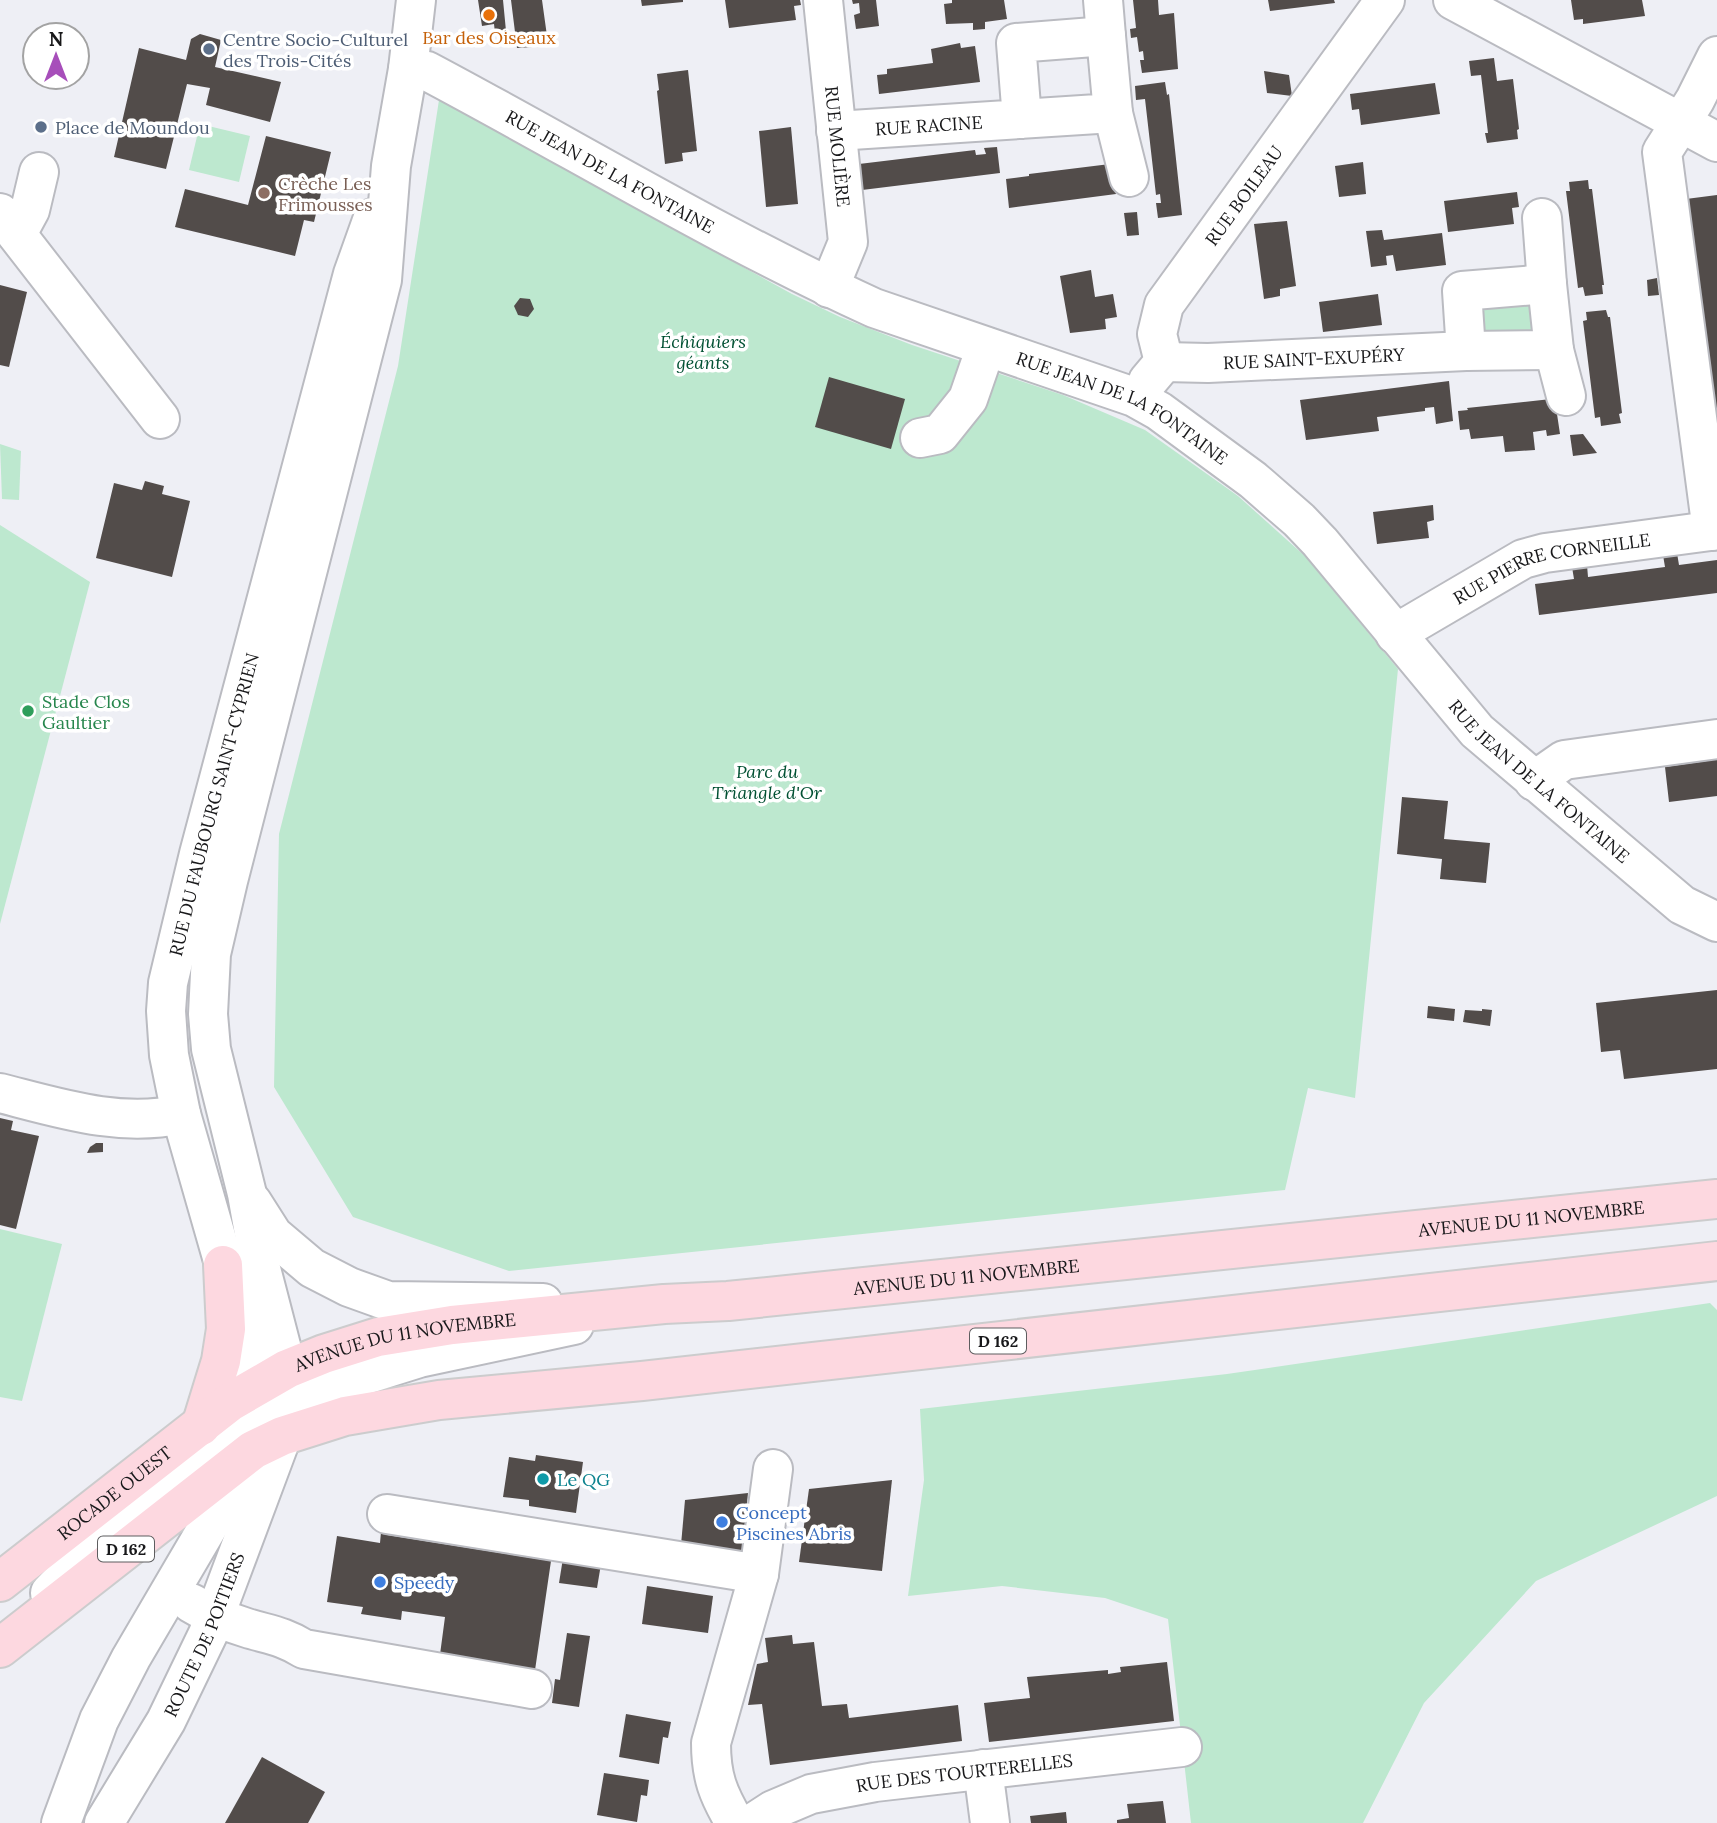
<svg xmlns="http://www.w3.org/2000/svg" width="1717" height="1823" viewBox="0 0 1717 1823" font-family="Lora,serif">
	<rect width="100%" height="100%" fill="#eeeff5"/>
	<g fill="#bde8cf">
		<path d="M439,100L792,294L840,317L912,345L1063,395L1145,430L1238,496L1306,557L1398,669L1355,1098L1308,1088L1285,1190L509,1271L353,1217L274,1087L279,834L398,366Z"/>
		<path d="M200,124L250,136L239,182L189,170Z"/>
		<path d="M1542,292L1545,341L1471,346L1469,296Z"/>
		<path d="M0,444L21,451L19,500L2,499Z"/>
		<path d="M0,525L90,582L0,924Z"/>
		<path d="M0,1229L62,1244L22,1401L0,1397Z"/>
		<path d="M1710,1303L1717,1310V1496L1536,1581L1424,1703L1363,1823H1191L1168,1619L1105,1598L1002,1586L908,1596L924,1480L920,1409L1227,1374Z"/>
	</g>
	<g fill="#524c4a">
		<path d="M478,0H503L506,31L495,33L494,24L482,26Z"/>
		<path d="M511,0H542L547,36L531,38L532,47L517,48Z"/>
		<path d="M641,0H683V2L642,6Z"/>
		<path d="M725,0H800L801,5L794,6L796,20L729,28Z"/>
		<path d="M852,0H876L879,26L856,29L854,15L860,13L859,3L853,4Z"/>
		<path d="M952,0H1004L1007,19L985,22V29L973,30V23L946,24L944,4L952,3Z"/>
		<path d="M1133,0H1158L1159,15L1174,13L1178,69L1142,73L1140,60H1144L1143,51L1139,52L1137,37L1131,38L1130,29L1136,28Z"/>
		<path d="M1268,0H1334L1335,3L1270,11Z"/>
		<path d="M1571,0H1642L1645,16L1583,24V19L1574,20Z"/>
		<path d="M200,34L221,40L215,67L281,82L270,122L206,105L210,88L187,84L166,169L114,157L139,48L186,60L191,39Z"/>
		<path d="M960,43L961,48L975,46L980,82L879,94L877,75L887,74V69L933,63L931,49Z"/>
		<path d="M1494,58L1497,81L1513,79L1519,129L1517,130L1518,139L1487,143L1485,133H1488L1481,75L1471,76L1469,61Z"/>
		<path d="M688,70L697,151L682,153L683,161L665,164L657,91L659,90L657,74Z"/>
		<path d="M1264,71L1289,75L1292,96L1267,93Z"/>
		<path d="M1165,82L1167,95L1169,94L1182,215L1158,218L1156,203H1161L1160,194L1156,195L1145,99L1136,100L1135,86Z"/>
		<path d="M1435,83L1440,114L1361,125L1359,109L1352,110L1350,94Z"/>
		<path d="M791,127L798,204L766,207L759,131Z"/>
		<path d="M266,136L331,152L314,222L304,220L295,256L175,227L185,189L248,205Z"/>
		<path d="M997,147L1000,173L862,190L859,164L975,150L976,155L986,154L984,148Z"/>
		<path d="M1363,162L1366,194L1339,197L1335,166Z"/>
		<path d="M1110,164L1116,194L1009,208L1006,179L1029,176V174Z"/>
		<path d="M1588,180L1589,189H1592L1604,285H1602L1603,294L1585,296L1583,287L1578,288L1566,191H1570L1569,182Z"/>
		<path d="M1517,192L1519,207L1512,208L1514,224L1448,232L1444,201Z"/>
		<path d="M1717,195V412H1715L1686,199Z"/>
		<path d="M1137,212L1139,235L1127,236L1124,213Z"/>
		<path d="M1287,221L1296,286L1280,289V296L1264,299L1254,224Z"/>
		<path d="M1382,230L1384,240L1442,233L1446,265L1396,271L1393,255L1386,256L1387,265L1371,267L1366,231Z"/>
		<path d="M1091,270L1095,297L1113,294L1117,317L1105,319L1106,329L1070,333L1060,276Z"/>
		<path d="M1657,278L1659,295L1648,296L1647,280Z"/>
		<path d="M0,285L27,292L9,367L0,365Z"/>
		<path d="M1378,294L1382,325L1323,332L1319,302Z"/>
		<path d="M520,298L530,299L534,309L528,317L518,315L514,306Z"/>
		<path d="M1606,310L1608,317H1610L1622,413L1619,414L1621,423L1601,426L1600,417L1595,418L1583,321L1587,320L1586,312Z"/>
		<path d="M829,377L905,399L891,449L815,427Z"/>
		<path d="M1449,381L1453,421L1436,424L1434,407L1425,408V411L1377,417L1379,431L1306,440L1300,400Z"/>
		<path d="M1551,399L1557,414L1560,434L1547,436L1546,430L1533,432L1535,450L1505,452L1503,436L1471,439L1469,429L1460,430L1458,411L1468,410L1467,408Z"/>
		<path d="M1583,434L1597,453L1573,456L1570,435Z"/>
		<path d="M145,481L164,486L162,494L190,501L172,577L96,558L114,483L142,490Z"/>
		<path d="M1433,505L1434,520L1427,522L1429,538L1377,544L1373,512Z"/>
		<path d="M1677,553L1679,565L1717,560V593L1539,615L1535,584L1574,579L1572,567L1587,565L1588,577L1665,567L1663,555Z"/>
		<path d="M1717,758V796L1669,802L1665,767L1707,761L1708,759Z"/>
		<path d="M1402,797L1448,801L1444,839L1490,843L1486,883L1440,879L1442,859L1397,854Z"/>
		<path d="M1717,990V1069L1624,1079L1620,1050L1601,1052L1596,1003Z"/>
		<path d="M1428,1006L1455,1009L1454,1021L1427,1018Z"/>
		<path d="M1482,1009L1492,1010L1490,1026L1463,1022L1465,1010L1482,1011Z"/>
		<path d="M0,1118L13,1121L11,1130L39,1136L16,1229L0,1225Z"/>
		<path d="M96,1143H103V1152L87,1153L90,1147Z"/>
		<path d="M536,1455L583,1462L576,1513L529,1506V1500L503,1497L509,1457L535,1461Z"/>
		<path d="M892,1480L882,1571L799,1562L809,1489Z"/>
		<path d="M748,1493L742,1551L681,1545L685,1500Z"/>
		<path d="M381,1532L387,1533V1535L551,1561L534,1677L439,1662L445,1617L402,1611L401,1620L361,1614L363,1607L327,1602L337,1536L380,1543Z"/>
		<path d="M564,1552L602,1558L597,1588L559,1583Z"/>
		<path d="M647,1586L713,1596L708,1633L642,1624Z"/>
		<path d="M567,1633L590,1636L579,1707L552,1703L555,1679L560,1680Z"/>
		<path d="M792,1635L793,1644L814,1642L822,1706L847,1704L849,1718L958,1705L962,1741L770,1765L762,1704L748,1705L757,1664L768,1662L765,1638Z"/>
		<path d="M1167,1662L1174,1721L989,1742L984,1703L1030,1698L1027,1677L1108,1670V1674L1121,1672L1120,1667Z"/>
		<path d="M626,1714L671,1722L668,1738L663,1737L659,1764L619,1757Z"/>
		<path d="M262,1757L325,1792L308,1823H225Z"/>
		<path d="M604,1773L649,1780L647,1796L641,1795L637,1822L597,1815Z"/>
		<path d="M1163,1801L1166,1823H1117V1820L1129,1818L1127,1804Z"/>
		<path d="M1066,1812L1067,1823H1031L1030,1816Z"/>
	</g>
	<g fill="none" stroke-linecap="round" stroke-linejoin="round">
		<defs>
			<g id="minor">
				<path id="s1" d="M823,0L848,242L829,288"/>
				<path d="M1103,0L1106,36"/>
				<path d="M1453,0L1717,142"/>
				<path id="s2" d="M408,69L427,71C576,150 720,238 874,308L1134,397L1159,411L1253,480L1299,520L1320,542L1477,731L1682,905L1717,922"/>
				<path d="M1113,113L1129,177"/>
				<path id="s3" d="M836,131L1113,113L1106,36L1016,43L1022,119"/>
				<path d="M0,213L160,419"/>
				<path d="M17,234L30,210L39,172"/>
				<path d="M1554,350L1566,396"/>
				<path d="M1466,351L1462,291L1547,284"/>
				<path id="s4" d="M1164,362L1208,363L1466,351L1554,350L1547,284L1542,218"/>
				<path id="s5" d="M1148,381L1164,362L1157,334L1164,305L1385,0"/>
				<path d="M920,438L940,434L968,399L986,347"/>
				<path d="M1712,531L1662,152L1695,100L1717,56"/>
				<path id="s6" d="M1395,634L1523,559L1545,553L1717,530"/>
				<path d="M1534,781L1564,760L1717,739"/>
				<path d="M0,1093C59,1108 120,1128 181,1114"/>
				<path d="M252,1202L273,1235L312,1268L349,1287L388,1301L543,1303"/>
				<path id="s7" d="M253,1450L256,1386L246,1341L181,1114L169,1055L166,1011L168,983L199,854L353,274L373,218"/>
				<path d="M387,1514L759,1574"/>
				<path d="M50,1593L106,1535L202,1460L262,1401"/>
				<path d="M191,1603C209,1614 227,1622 247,1628C270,1635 283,1636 304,1649L532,1689"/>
				<path d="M983,1769L990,1823"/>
				<path d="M61,1823L99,1720L131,1658L253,1450L265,1431L284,1410L339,1383L419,1358L574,1325"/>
				<path id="s8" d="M104,1823L166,1721L208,1634L282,1436L287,1369L259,1261L247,1194L211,1049L208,1014L211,954L228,881L382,280L391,166L408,69L416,0"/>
				<path d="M735,1823C718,1794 711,1777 711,1743L759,1574L773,1469"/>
				<path id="s9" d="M753,1823L773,1810L811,1794L875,1782L1182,1747"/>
			</g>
			<g id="major">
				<path d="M201,1426L221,1361L226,1329L223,1265"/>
				<path id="s10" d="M0,1582L230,1402L287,1369L324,1354L378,1337L452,1325L664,1304L728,1301L1717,1199"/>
				<path d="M0,1648L253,1450L282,1436L345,1416L439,1400L642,1381L1717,1261"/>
			</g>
		</defs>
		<use href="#minor" stroke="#babbc1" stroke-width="42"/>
		<use href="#major" stroke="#cccccd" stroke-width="42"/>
		<use href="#minor" stroke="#fff" stroke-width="38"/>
		<use href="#major" stroke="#fdd8e0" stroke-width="38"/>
	</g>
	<circle fill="#e8710a" stroke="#fff" stroke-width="2.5" cx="489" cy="15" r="7"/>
	<g fill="#5c6f8a" stroke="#fff" stroke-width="2.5">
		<circle cx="209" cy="49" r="7"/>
		<circle cx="41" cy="127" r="7"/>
	</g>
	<circle fill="#8d6e63" stroke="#fff" stroke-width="2.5" cx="264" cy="193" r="7"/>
	<circle fill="#2e9e5b" stroke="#fff" stroke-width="2.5" cx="28" cy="711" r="7"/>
	<circle fill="#0f9aa8" stroke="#fff" stroke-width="2.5" cx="543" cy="1479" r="7"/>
	<g fill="#3f7fe0" stroke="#fff" stroke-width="2.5">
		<circle cx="722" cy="1522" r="7"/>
		<circle cx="380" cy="1582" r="7"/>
	</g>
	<g text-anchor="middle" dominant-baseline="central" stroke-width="7" stroke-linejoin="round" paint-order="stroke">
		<g fill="#fff" stroke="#5d5d5f" stroke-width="2">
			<rect x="970" y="1328.5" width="56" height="25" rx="5"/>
			<rect x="98" y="1536.5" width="56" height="25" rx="5"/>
		</g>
		<g font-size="16" font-weight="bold" fill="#18181a">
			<text x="998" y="1341">D 162</text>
			<text x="126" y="1549">D 162</text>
		</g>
		<g font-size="18" fill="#c56008" stroke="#fff">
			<text x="489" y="37">Bar des Oiseaux</text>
		</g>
		<g font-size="18" fill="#4e5e75" stroke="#fff" text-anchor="start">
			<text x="223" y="39">Centre Socio-Culturel<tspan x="223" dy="21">des Trois-Cités</tspan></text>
			<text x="55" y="127">Place de Moundou</text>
		</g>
		<g font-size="18" fill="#18181a" stroke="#fff">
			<text stroke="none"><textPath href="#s3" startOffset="93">RUE RACINE</textPath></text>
			<text stroke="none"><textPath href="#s1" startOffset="147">RUE MOLIÈRE</textPath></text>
			<text stroke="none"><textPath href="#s2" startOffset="228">RUE JEAN DE LA FONTAINE</textPath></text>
			<text stroke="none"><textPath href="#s5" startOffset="219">RUE BOILEAU</textPath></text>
			<text stroke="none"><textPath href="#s4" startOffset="150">RUE SAINT-EXUPÉRY</textPath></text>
			<text stroke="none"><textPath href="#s2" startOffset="794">RUE JEAN DE LA FONTAINE</textPath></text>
			<text stroke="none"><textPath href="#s6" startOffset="173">RUE PIERRE CORNEILLE</textPath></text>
			<text stroke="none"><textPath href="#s2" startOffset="1362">RUE JEAN DE LA FONTAINE</textPath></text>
			<text stroke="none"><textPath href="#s7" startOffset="663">RUE DU FAUBOURG SAINT-CYPRIEN</textPath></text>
			<text stroke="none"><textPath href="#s10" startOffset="1614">AVENUE DU 11 NOVEMBRE</textPath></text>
			<text stroke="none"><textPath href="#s10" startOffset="1046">AVENUE DU 11 NOVEMBRE</textPath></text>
			<text stroke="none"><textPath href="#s10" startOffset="480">AVENUE DU 11 NOVEMBRE</textPath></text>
			<text stroke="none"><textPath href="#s10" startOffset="145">ROCADE OUEST</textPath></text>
			<text stroke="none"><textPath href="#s8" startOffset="214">ROUTE DE POITIERS</textPath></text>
			<text stroke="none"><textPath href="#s9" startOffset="220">RUE DES TOURTERELLES</textPath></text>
		</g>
		<g font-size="18" fill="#785e54" stroke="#fff" text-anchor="start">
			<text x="278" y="183">Crèche Les<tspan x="278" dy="21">Frimousses</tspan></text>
		</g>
		<g font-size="18" font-style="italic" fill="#005032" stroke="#fff">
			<text x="703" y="341">Échiquiers<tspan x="703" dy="21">géants</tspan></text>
			<text x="767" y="771">Parc du<tspan x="767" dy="21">Triangle d'Or</tspan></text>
		</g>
		<g font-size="18" fill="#27864d" stroke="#fff" text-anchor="start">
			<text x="42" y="701">Stade Clos<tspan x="42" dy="21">Gaultier</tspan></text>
		</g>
		<g font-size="18" fill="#0d838f" stroke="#fff" text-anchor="start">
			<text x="557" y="1479">Le QG</text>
		</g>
		<g font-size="18" fill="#366cbe" stroke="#fff" text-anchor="start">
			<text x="736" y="1512">Concept<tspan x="736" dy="21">Piscines Abris</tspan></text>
			<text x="394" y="1582">Speedy</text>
		</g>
	</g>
	<g transform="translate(56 56)"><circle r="33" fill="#ffffff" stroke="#a3a3a3" stroke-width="2"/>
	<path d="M0-5L12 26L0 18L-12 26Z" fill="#a74eba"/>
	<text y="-10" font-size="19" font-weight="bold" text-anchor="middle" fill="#18181a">N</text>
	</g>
</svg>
